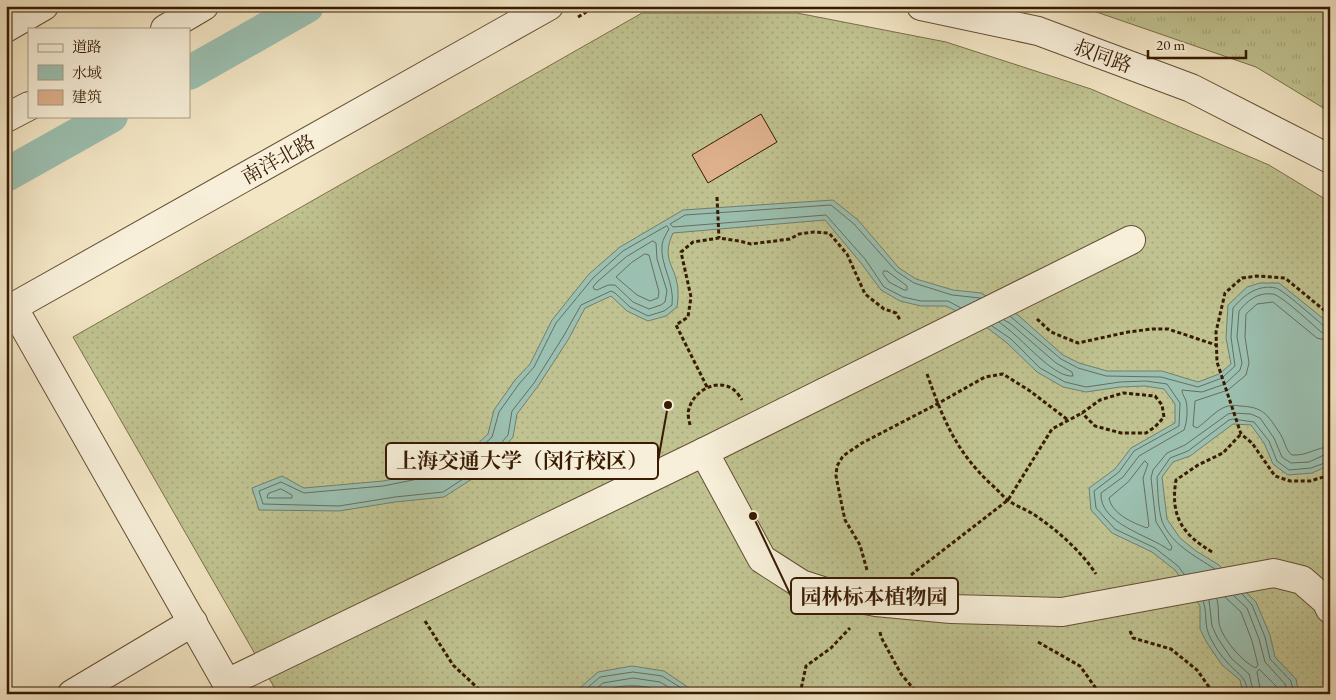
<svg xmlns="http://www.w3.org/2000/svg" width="1336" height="700" viewBox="0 0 1336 700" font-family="'EB Garamond','Noto Serif SC',serif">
	<defs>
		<pattern id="grass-tufts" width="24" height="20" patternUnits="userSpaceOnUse" patternTransform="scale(1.25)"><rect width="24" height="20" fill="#c0c391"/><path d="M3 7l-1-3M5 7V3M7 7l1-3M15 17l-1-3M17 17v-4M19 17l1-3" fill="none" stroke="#a6a77b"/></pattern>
		<pattern id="garden-dots" width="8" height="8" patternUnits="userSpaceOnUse" patternTransform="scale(1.25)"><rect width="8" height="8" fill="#c0c391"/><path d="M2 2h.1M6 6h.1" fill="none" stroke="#a6a77b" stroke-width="1.8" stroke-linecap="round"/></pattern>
	</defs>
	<rect width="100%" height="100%" fill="#f3e6c5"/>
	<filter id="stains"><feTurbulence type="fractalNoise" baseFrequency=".004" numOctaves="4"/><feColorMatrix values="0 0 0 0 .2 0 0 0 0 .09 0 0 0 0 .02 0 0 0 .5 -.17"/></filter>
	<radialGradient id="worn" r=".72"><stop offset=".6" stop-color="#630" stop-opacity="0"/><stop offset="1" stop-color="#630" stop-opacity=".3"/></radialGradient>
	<path fill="url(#grass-tufts)" stroke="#7c6f4a" d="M1079,6H1330V112L1256,67Z"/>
	<path fill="url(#garden-dots)" stroke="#7c6f4a" d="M642,13H797L946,42L1091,89L1269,165L1330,202V694H278L73,337Z"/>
	<g fill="#9bc0b1" stroke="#737e6b">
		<path d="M833,200L858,220L899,268L916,279L953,290L981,293L1018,315L1063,355L1079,363L1107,371H1162L1198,382L1219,374L1231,364L1226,338L1228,305L1247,287L1260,283H1279L1330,324V465L1312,473L1288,475L1273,464L1264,443L1251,425L1233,424L1190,456L1173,462L1162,477L1167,519L1180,538L1196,551L1219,565L1256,602L1270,635L1275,657L1296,679L1299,694H1243L1240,680L1222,665L1207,643L1200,629V606L1175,570L1152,552L1112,533L1091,510L1089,488L1115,469L1131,448L1175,423V404L1164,389L1145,386L1120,387L1086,392L1063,387L1037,372L1007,343L981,323L946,306H921L900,301L881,290L861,263L825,220L673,233C660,261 677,266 678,291C678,296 678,302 677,307L666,316L648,321L627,311L611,296L585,308L568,340L538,386L517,414L513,437L483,472L444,497L395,502L339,511L259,510L252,488L282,476L304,488L383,481L418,474L444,475L488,434L494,410L515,380L530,364L552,320L589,274L620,247L683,210Z"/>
		<path d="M632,666L664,671L698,694H573L598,672Z"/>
	</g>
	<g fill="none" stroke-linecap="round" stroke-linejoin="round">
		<g stroke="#696e5a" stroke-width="1">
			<path d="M667,226L669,229C666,234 663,239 662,245C660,265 675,283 672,305L664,311L648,316L630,307L615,293L611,291L581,305L563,337L534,383L512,411L508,435L480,468L443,492L395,497L339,506L263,504L259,491L281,482L304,493L383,486L418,479H447L492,437L499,412L519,384L534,367L556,323L593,278L623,251Z"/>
			<path d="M653,241L656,243L657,259L667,291L665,302L661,305L649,309L633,302L615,285H608L597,290L594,289L593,287L597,282L626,257Z"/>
			<path d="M645,254L649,255L659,292L658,298L650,301L637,295L616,277L631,263Z"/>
			<path d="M884,271H887L907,286V290H904L889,282L883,274Z"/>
			<path d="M961,308L948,301H921L903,297L884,287L865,259L826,215L673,227L670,224L685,215L831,205L854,224L896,271L914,283L952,295L980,298"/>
			<path d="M1011,317L1061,359L1078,368L1106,376L1161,377L1198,387L1222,378L1235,366L1231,337L1233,308C1244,295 1258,284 1276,288C1283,290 1317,320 1325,327L1330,328"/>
			<path d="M999,322C1004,326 1010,330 1015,335C1027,345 1056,378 1073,376L1072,372L1056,363L1011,324L1004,320"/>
			<path d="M992,326L1011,339L1040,368L1065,382L1086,387L1120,382L1146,381L1167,384L1180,403L1179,426L1134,451L1119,472L1094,491L1096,508L1115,529L1155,548L1178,566L1184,574"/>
			<path d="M1330,334L1321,332C1312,324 1282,296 1273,294C1258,292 1248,300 1239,311L1237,337L1242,363L1240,370L1225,384L1202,392L1182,390C1182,395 1185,397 1186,401C1188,409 1187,423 1184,430L1139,456L1123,477L1101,493C1099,524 1149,535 1169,550H1171L1172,547L1156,522L1151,478L1153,470L1167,453L1185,445L1228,414L1233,413L1251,414L1260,418L1274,438L1282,457L1291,463L1309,462L1324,455L1330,454"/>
			<path d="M1330,341L1317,338L1273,302L1257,304L1246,314L1245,337L1249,363L1246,375L1228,390L1195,401L1193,426L1197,428C1206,422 1215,411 1225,407C1230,405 1235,405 1240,406C1263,407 1267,414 1279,432C1285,440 1285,450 1292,455C1308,456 1316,447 1330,447"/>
			<path d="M1145,461L1148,464L1143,478L1149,526L1147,528C1133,523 1112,514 1109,498L1128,482Z"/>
			<path d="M281,489L292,495V498H267L268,494Z"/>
			<path d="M1215,569C1195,556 1171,544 1162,521C1158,508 1158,491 1157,477L1170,458L1188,451L1229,420L1233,419L1254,422L1269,441L1277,461L1289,470L1311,468L1330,461"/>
			<path d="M1242,594L1252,605L1265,637L1270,659L1291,681L1294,694"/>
			<path d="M1234,596L1247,608L1259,639L1265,662L1285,684L1288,694"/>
			<path d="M1217,599C1219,607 1218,615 1219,623C1221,637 1243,663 1256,668L1258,665L1252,641L1241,612L1225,597"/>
			<path d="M1209,600L1212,626L1217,637L1231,658L1249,674L1254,694"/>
			<path d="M1203,601C1208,613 1203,625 1211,639C1215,647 1221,656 1227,662C1238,675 1246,675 1248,694"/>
			<path d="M580,694L600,677L633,672L662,676L691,694"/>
			<path d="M590,694L603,683L633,678L660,682L680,694"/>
			<path d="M601,694C615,682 651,684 666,694"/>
			<path d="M1261,694L1257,672L1259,669L1278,688L1280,694"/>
		</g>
		<g stroke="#9bc0b1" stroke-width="34">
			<path d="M189,73L307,6"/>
			<path d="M6,175L111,116"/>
		</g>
	</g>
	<path fill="#deb18c" stroke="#371b02" d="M761,114L777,142L708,183L692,155Z"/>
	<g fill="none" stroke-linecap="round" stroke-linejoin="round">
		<defs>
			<g id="minor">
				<path d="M921,6L1038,31L1191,88L1330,159"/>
				<path d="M6,28L44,6"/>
				<path d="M165,29L204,6"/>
				<path d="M6,118L29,106"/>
				<path d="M13,307L233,694"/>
				<path d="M6,311L549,6"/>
				<path d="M704,452L762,559L801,584L829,593L876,602L951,609L1062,612L1274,573L1302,580L1326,601L1330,609"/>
				<path d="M227,683L704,452L1131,240"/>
				<path d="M72,694L193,622"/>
			</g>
		</defs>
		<use href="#minor" stroke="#664e33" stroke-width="30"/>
		<g stroke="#371b02" stroke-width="3" stroke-dasharray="4 2.5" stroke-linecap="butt">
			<path d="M578,17L596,6"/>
			<path d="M717,197L719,238"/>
			<path d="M1330,315L1285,278L1257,276L1242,278L1225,293L1216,332L1217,362L1241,434L1252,443L1275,476L1290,481H1310L1330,475"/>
			<path d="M1037,319L1051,332L1078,343L1128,332L1152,329H1168L1216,345"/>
			<path d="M927,374C943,419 956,452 992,485C998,490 1003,497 1009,501C1016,506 1025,509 1033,514C1055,528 1082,552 1096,574"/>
			<path d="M707,387L676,325L688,317L691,297L681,252L693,242L719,238L739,241L751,244L790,239L799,234L814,232L829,233L847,254L865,294L884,309L896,313L900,320"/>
			<path d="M690,425C689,420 687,413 689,409C693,391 718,377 734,390C737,392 740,397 742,400"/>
			<path d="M1212,552C1182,534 1170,516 1176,480L1198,465L1223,453L1241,434"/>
			<path d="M867,570L860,545L845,520L842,506L836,476L837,466L843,456L862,443L937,404L985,377L1003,374L1030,391L1068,420"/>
			<path d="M911,575L1008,500L1052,429L1082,413L1100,400L1123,393L1155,396L1162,405L1164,417L1155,427L1146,433H1121L1095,426L1082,413"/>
			<path d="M425,621L453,665L484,694"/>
			<path d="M1130,631L1133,638L1171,649L1197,670L1214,694"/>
			<path d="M880,632L881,637L901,674L918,694"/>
			<path d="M1038,642L1080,666L1100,694"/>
			<path d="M800,694L806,666L831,648L850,628"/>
		</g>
		<use href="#minor" stroke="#f7efd9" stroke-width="28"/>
	</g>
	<g text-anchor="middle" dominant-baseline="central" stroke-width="4.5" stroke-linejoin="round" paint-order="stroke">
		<g font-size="20" fill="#371b02" stroke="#f7efd9">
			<text transform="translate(1103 56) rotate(20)">叔同路</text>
			<text transform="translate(278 159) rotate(-29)">南洋北路</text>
		</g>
	</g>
	<path fill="none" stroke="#371b02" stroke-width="2" d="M668 405L658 461M753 516L791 596"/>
	<g fill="#371b02" stroke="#f7efd9" stroke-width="2">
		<circle cx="668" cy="405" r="5"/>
		<circle cx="753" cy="516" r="5"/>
	</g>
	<g fill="#f7efd9" stroke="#371b02" stroke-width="2">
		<rect x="386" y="443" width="272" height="36" rx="5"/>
		<rect x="791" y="578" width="167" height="36" rx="5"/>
	</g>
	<g font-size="21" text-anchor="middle" font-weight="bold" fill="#371b02">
		<text x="522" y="468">上海交通大学（闵行校区）</text>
		<text x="874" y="604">园林标本植物园</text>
	</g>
	<rect width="1336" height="700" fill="none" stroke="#f3e6c5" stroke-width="25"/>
	<rect x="8" y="8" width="1321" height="685" fill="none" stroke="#371b02" stroke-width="2.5"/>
	<rect x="12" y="12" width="1311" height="675" fill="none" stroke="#371b02"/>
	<rect x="28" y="28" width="162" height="90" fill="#f7efd9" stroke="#aa9a83"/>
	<rect x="38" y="44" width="25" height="8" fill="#f7efd9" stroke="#aa9a83"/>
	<text x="72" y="52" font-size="15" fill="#371b02">道路</text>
	<rect x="38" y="65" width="25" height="15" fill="#9bc0b1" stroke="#aa9a83"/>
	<text x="72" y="78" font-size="15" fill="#371b02">水域</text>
	<rect x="38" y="90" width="25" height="15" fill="#deb18c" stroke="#aa9a83"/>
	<text x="72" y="102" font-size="15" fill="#371b02">建筑</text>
	<path d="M1148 50v8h98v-8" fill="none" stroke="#371b02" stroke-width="2.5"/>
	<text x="1156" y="50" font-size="15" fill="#371b02" stroke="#f7efd9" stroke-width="4" paint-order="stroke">20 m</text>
	<rect width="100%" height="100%" filter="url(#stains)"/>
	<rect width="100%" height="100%" fill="url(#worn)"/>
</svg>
